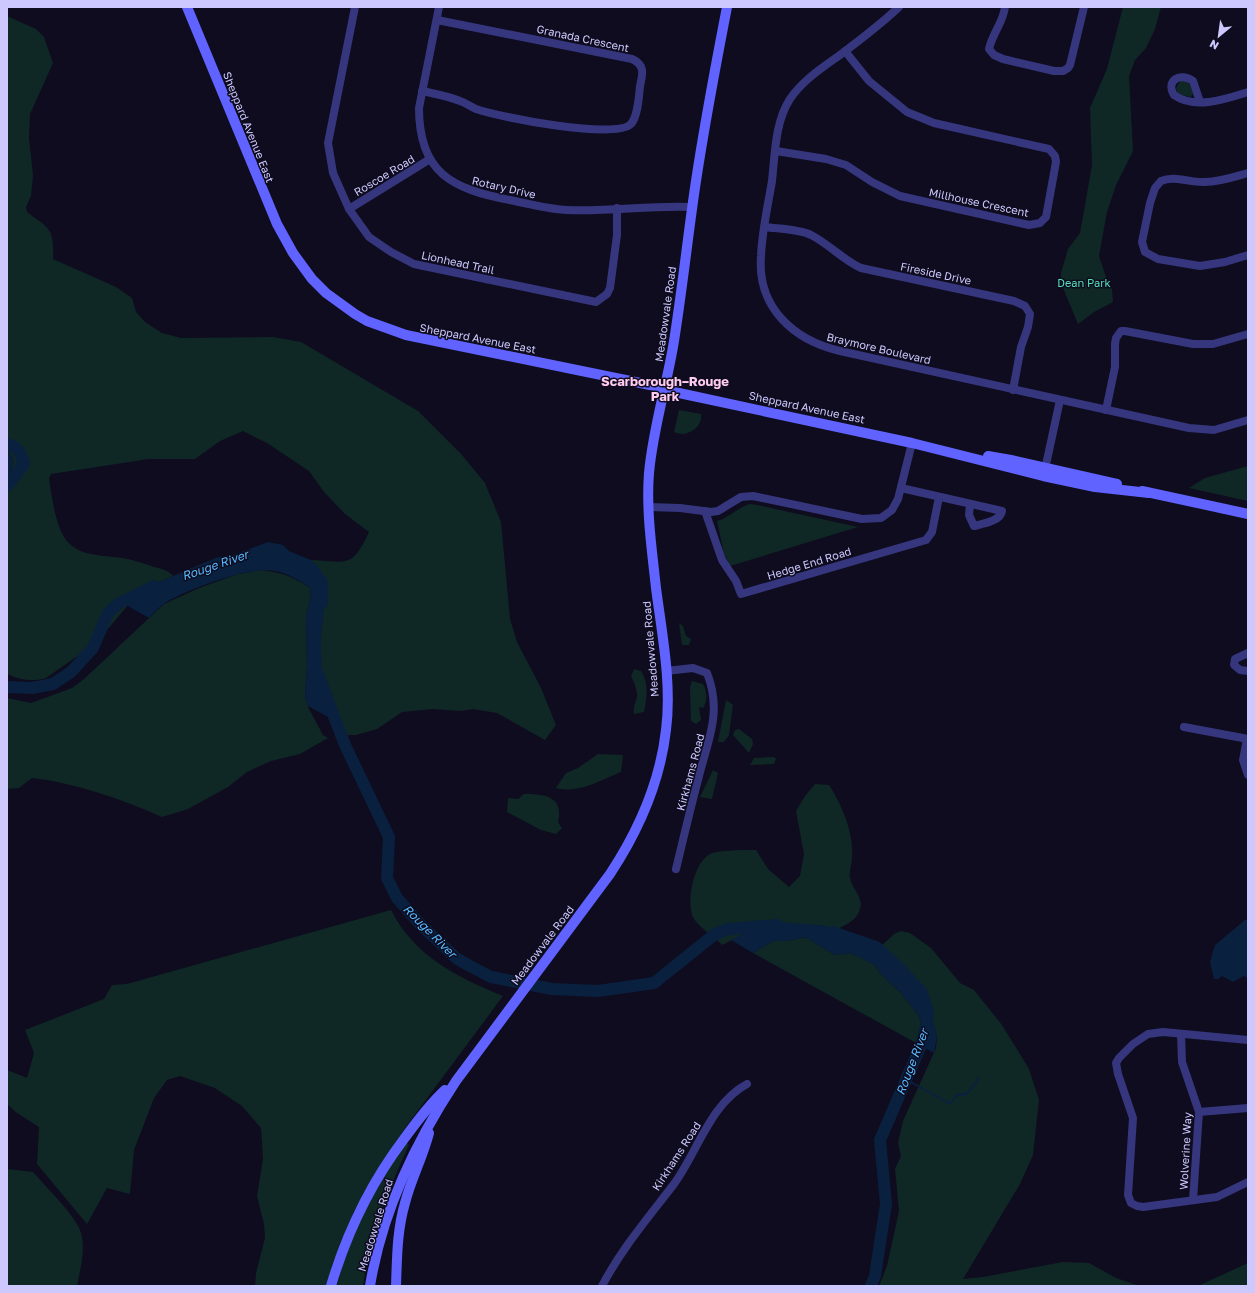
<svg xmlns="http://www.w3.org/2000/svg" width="1255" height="1293" viewBox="0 0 1255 1293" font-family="'Golos Text',sans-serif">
	<rect width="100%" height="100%" fill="#0e0c1e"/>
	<g fill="#0f2826">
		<path d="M1123,7H1161L1155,29L1146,48L1135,60L1129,76L1133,151L1116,185L1107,212L1099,256L1107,280L1112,289L1113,302L1094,312L1078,324L1061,283V273L1068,249L1080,233L1092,165L1090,108L1107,69Z"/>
		<path d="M7,16L36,29L44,37L53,63L30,114L29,138L33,175L31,196L26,207L27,212C50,229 54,228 53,259L116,287L132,298L136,312L145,322L162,333L181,338L273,337L301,342L418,411L462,455L485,483L501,522L510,619L517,642L541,688L556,725L545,740L497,713L473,709L461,711L433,709L402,712L377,729L356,735H347L324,702L322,697C322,677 320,656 321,635C323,606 329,587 311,560C349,562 352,568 369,532L345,514L324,492L309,471L267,443L243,431L220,441L195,459H149L51,474L49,478C51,492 53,506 57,520C68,560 95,553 128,559C137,561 146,564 154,567C160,568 170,571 173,576L140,591L96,643L46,678C34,682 19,680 7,674V484L14,460L7,450Z"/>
		<path d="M1181,80C1190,81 1191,87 1193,94L1191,97L1178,94L1176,88Z"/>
		<path d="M679,410L701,414C703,428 686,438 674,432Z"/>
		<path d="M1248,466V501L1189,488L1205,478Z"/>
		<path d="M750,504L757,505L858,527L730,566L724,554L717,521C729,518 738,507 750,504Z"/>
		<path d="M259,570C281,572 292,576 310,588L311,594L306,617L307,667L305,696L309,709L323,735L328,738L300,754L271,761L247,772L228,787L188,809L162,817C121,799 76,783 32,778L19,788L7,789V698L31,703L72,688L84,679L164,604L199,588L235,575Z"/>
		<path d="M679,623L683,626L686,636L691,639L689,645H682Z"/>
		<path d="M634,669L641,671C649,683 647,698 644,712L634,714C633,707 635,704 637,698C638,692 634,681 631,676Z"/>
		<path d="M692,681L703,684C707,690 708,701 703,708L699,707L701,720L696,724L691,721L690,687Z"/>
		<path d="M726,700L733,705L729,735L724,742H718Z"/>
		<path d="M739,729L752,739L753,744L749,753L733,735L735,730Z"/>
		<path d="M598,754L623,755L621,772C601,780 578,794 556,788L566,773L578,768Z"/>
		<path d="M774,757L776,759L774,764L750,765L754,758Z"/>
		<path d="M713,770L718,773L712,799L700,797Z"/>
		<path d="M815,784L829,785C842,805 854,833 852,857C852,864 849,871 850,878C852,889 864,897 860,909C857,921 846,924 836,930L820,925H763L722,945C714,936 696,926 692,915C687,897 694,863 710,854C716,850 748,850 756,850L768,869L789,887L800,876L804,854L796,811L805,796Z"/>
		<path d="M524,794C544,794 564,796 558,822L562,828L556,834L541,830L507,812L508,798L518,799Z"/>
		<path d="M391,910C415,957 457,977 503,996L405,1128L375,1174L353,1213L326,1286H255L256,1273L265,1238L264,1224L257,1196L263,1159L261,1128L242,1106L215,1088L180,1076L167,1080L154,1098L134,1150L130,1194L107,1188L87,1224L37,1164L39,1127L17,1113L7,1104V1070L27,1078L34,1053L25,1030L104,999L112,985L127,984Z"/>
		<path d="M901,931L910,933L931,948L960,983L974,990L1002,1025L1029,1069L1039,1100L1033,1155L1020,1184L963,1279L983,1277L1063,1262L1089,1263L1116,1278L1140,1286H879L887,1266L899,1211L895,1169L901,1156L898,1143L903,1121L936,1048L937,1038L931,1013L878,949L894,934Z"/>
		<path d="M805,937L835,955L851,953L875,965L880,973L901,993L919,1016L921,1023L916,1043L753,953L773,941H787Z"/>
		<path d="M406,1143L409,1145C388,1190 370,1237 363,1286H337C352,1229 373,1192 406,1143Z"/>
		<path d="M7,1169L33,1172C45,1186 77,1217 81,1233C86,1249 80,1270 77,1286H7Z"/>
		<path d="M1248,1263V1286H1199L1200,1285Z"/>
	</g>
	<g fill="#0a203f">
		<path d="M7,450L14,460L7,484Z"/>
		<path d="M268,542L283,545L289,551L311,560L319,571L325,598L321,635L322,697L324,702L339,723L308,706L305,696L307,667L306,617L311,594L310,588C299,580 289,574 275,571C248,566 188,589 165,603C159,607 154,613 149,618L128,606L140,591L173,576L218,557L233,555Z"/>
		<path d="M1245,920H1248V978L1244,976L1233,982L1222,976L1218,979H1214L1210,962L1215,945Z"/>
		<path d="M777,922L820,925L836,930L855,942L885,952L901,967L931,1013L937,1038L934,1053L916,1043L921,1023L919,1016L901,993L880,973L875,965L851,953L835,955L805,937L787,941H773L753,953L731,940L763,925Z"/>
	</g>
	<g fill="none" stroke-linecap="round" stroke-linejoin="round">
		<path stroke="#0a203f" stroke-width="2" d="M907,1080L950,1104L957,1095L967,1094L979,1078"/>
		<g stroke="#0a203f" stroke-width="12">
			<path d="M7,444C19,447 21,453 24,464L7,486"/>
			<path d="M312,569L322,583V603"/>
			<path d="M317,672L345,745L389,837L387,878L397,898L420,924L456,958L468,965L491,977L552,989L598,991L654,983L715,934L729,929L777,925"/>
			<path d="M7,687L32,688L53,684L71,672L93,648L108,613L118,604L154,586"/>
			<path d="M832,932L876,947L901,970L922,993L928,1013L925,1036L880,1140L886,1204L875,1276L871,1286"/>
		</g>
		<g stroke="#36367e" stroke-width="8">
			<path d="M355,7L328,143L333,173L349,209L369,237L391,252L414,264L596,302L607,294L610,288L617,235V208"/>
			<path d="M439,7L419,108C419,173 452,189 510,200C529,204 548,209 567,210C609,212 650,205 692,207"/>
			<path d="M899,7C881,24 860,40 840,55C822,68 803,80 790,99C775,122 775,154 772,181C768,205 762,231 761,256C757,307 793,340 840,351L1189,428L1214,430L1248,420"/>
			<path d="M1005,7C1003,23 993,32 989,49L994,55L1003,59L1054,71H1063L1068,68L1070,65L1084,7"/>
			<path d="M422,91C435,94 448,96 460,101C466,103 471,107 476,109C499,117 615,140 631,124C638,116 639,96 640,86C643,73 645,65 632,59L437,20"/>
			<path d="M1200,102L1193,81C1181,72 1165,80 1174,95C1195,110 1226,99 1248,92"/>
			<path d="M776,151L826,159L846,165L872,182L900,196L1029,225L1040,223L1046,217L1056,162L1055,156L1049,149L934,123L907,112L869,81L845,51"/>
			<path d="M1248,173C1234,177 1220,182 1205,182C1190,183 1175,175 1161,181L1155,188L1150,203L1142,242L1145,252L1158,259L1200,266L1225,262L1248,255"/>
			<path d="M349,209L430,159"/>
			<path d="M765,227C779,229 798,229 811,235C829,244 843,260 861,268L1014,301L1025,306L1030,314L1028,327L1021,347L1013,390"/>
			<path d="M1106,410L1115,367V344L1116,338L1121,331H1125L1193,344H1213L1248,334"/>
			<path d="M1044,474L1060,400"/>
			<path d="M901,488L1002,511C1001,521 982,524 974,526L969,515L970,504"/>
			<path d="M649,507L680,508L711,512L718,511L741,497L753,496L862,519L881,518L892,510L898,499L912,443"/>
			<path d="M705,511L722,560L736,581L741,594L926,540L932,532L939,497"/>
			<path d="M1248,653L1235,659L1234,665L1240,670L1248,671"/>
			<path d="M666,671L693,668L707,673C723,713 707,742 698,780C690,810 683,840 676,869"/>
			<path d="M1184,727L1248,739"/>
			<path d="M1247,739L1243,760L1248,775"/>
			<path d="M1181,1034L1182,1062L1199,1112L1193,1200"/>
			<path d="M1248,1040L1163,1032L1148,1034L1133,1044L1119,1058L1116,1063L1118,1074L1133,1118L1128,1195L1131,1203L1137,1206L1143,1207L1217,1197L1248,1182"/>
			<path d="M1199,1112L1248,1108"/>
			<path d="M602,1286C622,1248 648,1218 674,1184C698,1151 710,1104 747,1084"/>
		</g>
		<g stroke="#6063ff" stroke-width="10">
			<path d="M187,7L277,224L293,253L312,279L326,293L355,314L367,321L406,335L650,385L679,393L912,443L1043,476L1095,487L1149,493"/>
			<path d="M988,456L1011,460L1117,484"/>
			<path d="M1142,491L1248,514"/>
			<path d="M331,1286C347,1232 370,1184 404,1139C417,1121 429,1105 445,1090"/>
			<path d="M370,1286C382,1212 415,1143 456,1081L610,874C639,830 660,783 666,730C672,684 662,634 656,588C652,550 646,511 649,473C653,428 667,385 674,341C681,297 686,253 692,209C701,141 714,74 727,7"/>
			<path d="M396,1286C397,1258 397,1230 405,1203C411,1179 423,1157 429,1133"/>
		</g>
	</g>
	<g text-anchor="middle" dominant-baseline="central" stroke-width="3" stroke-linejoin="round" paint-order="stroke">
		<g font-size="11" fill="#cdc9ff" stroke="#0e0c1e">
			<text transform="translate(583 38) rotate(12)">Granada Crescent</text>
			<text transform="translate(249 127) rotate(68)">Sheppard Avenue East</text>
			<text transform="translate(384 175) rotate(-31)">Roscoe Road</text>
			<text transform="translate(504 187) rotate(13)">Rotary Drive</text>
			<text transform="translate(979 202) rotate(12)">Millhouse Crescent</text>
			<text transform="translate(458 262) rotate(12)">Lionhead Trail</text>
			<text transform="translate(936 273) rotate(12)">Fireside Drive</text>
			<text transform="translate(665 314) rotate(-82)">Meadowvale Road</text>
			<text transform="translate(478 338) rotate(11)">Sheppard Avenue East</text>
			<text transform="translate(879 348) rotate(13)">Braymore Boulevard</text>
			<text transform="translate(807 407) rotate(12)">Sheppard Avenue East</text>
			<text transform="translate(809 563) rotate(-17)">Hedge End Road</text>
			<text transform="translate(650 649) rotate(-95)">Meadowvale Road</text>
			<text transform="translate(690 772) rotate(-75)">Kirkhams Road</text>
			<text transform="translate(542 945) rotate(-53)">Meadowvale Road</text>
			<text transform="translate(1185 1151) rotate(-87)">Wolverine Way</text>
			<text transform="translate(676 1156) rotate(-57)">Kirkhams Road</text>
			<text transform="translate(375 1225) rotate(-73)">Meadowvale Road</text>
		</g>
		<g font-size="11" fill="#54dfb6" stroke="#0e0c1e">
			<text x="1084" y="282">Dean Park</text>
		</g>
		<g font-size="12" font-style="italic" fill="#57b9ff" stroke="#0e0c1e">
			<text transform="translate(215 565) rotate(-19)">Rouge River</text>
			<text transform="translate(430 931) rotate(45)">Rouge River</text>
			<text transform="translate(912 1062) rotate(-69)">Rouge River</text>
		</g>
		<g font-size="13" font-weight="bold" fill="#ffcbee" stroke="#0e0c1e">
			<text x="665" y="381">Scarborough–Rouge<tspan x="665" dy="15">Park</tspan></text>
		</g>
	</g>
	<rect width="1255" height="1293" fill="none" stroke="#cdc9ff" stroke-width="16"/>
	<g transform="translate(1219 36) rotate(209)" stroke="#0e0c1e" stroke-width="3" paint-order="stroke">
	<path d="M0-3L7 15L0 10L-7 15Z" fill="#cdc9ff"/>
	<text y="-6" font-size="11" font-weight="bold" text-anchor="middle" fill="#cdc9ff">N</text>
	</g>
</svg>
